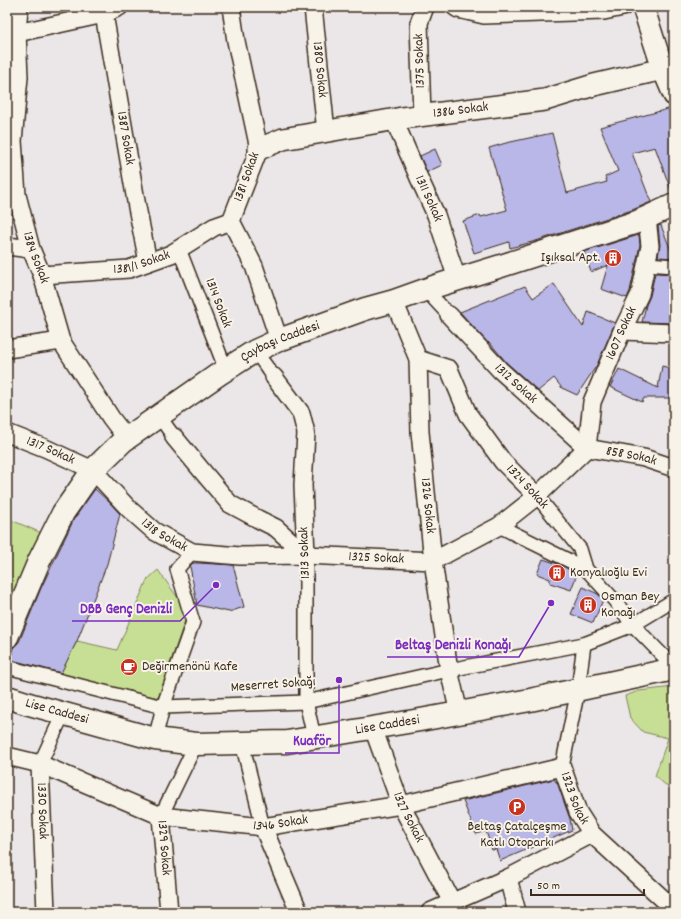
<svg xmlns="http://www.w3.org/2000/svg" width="681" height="919" viewBox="0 0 681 919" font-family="Dekko,sans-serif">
	<rect width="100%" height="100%" fill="#ebe7e8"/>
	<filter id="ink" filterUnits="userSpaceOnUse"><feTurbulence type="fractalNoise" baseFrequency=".025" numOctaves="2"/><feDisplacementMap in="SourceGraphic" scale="8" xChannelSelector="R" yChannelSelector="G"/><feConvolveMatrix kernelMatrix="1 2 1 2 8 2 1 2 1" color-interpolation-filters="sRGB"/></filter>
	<g filter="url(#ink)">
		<g fill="#c7df95" stroke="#81845a">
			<path d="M11,520L51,537L7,638V530Z"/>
			<path d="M158,570L188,612L158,698L59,675L77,641L117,650L147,580Z"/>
			<path d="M674,687V792L655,776L668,738L643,732L630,718L625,696L639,691Z"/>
		</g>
		<g fill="#b9b7e8" stroke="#3b2a1e">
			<path d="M668,109L674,121V193H672L655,147L632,153L651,202L632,210L536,241L510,248L509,242L474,253L463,221L480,215L481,217L507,210L489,148L506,143L552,133L567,193L607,182L605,177L618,171L600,127Z"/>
			<path d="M435,149L442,165L427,172L420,156Z"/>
			<path d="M661,225L662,228L674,258L658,257L660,245L658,226Z"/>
			<path d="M639,235L640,245L630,291L627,298L601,289L608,265L591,272L584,252Z"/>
			<path d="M655,273L674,274V323L642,322L646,305L650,296Z"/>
			<path d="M554,284L583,327L588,312L615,323L597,365L577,395L562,388L554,378L538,391L507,363L489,342L488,343L460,312L525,286L533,298Z"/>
			<path d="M662,366L674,369V398H644L642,402L610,387L619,369L658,388Z"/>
			<path d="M95,489L110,503L120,514L107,564L77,641L61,673L8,659L13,648L19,642L41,588L74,519Z"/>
			<path d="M543,559L561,565L577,574L571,590L550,583V579L537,574Z"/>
			<path d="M193,563H198L233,565L244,607L229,612L197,605L190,566Z"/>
			<path d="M583,587L598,594L603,600L593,623L571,614Z"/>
			<path d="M554,779L556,782H557L570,819L572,830L500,861L496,849L492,850L486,831L476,834L463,801Z"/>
		</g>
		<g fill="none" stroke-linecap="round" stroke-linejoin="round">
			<defs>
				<g id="pedestrian">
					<path d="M179,249L226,370"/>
					<path d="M647,264L674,266"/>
					<path d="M425,289L449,315"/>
					<path d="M255,351L274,377"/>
					<path d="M159,416L174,437"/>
					<path d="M537,496L580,549L586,569L615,601L633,625L674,667"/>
					<path d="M499,526L586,569"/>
					<path d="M306,555V702L314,737"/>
					<path d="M7,667L163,707L306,702L449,670L584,644L633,625L674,600"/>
					<path d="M155,739L163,707L193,622L177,569L192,552"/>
					<path d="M242,743L263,827"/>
					<path d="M40,764L63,714"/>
					<path d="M562,767L578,690L584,644"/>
					<path d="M161,816L196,744"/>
				</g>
				<g id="minor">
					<path id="s1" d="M19,7L17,33L19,77L13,141L17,195L31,249L42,275L61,341L111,418L127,439"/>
					<path d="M231,7L236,41L259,149L231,221L254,266L279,340"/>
					<path id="s2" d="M313,7L326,132"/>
					<path d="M455,7L458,9L484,15L604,11L623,7"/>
					<path id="s3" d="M104,14L137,207L148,262"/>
					<path d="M17,33L104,14L119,7"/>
					<path d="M422,116L419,23L425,7"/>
					<path id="s4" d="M394,120L419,178L436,215L457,279"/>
					<path d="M7,246L31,249"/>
					<path id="s5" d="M42,275L129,269L171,254L214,227L231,221"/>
					<path id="s6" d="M394,301L418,359L420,432L433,561L449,670L459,713"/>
					<path id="s7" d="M449,315L500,370L587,448"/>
					<path d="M622,331L674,333"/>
					<path d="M7,349L61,341"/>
					<path d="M418,359L449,369L468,414L503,462L537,496"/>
					<path d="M274,377L301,413L306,433L303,485L306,555"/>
					<path id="s8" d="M7,433L45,448L93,470L129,509L154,531L192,552L240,556L306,555L433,561L499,526L537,496L587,448"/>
					<path d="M174,437L203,472L230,504L258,519L276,528L306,555"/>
					<path id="s9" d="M587,448L592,402L622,331L640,294L650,246L647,217"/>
					<path id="s10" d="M587,448L644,458L674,468"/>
					<path id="s11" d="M373,728L401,805L452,902"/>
					<path id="s12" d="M7,756L40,764L161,816L263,827L401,805L562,767L578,812L592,834L674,909"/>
					<path id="s13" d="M40,764L46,912"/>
					<path id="s14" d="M161,816L169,912"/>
					<path d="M263,827L299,912"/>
					<path d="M508,878L517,912"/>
					<path d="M430,912L508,878L592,834"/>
				</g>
				<g id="tertiary">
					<path d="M643,7L663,69L674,95"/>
					<path id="s15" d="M259,149L283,139L402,118L545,100L594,85L663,69"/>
				</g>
				<g id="secondary">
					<path id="s16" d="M7,637L39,561L63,513L93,470L123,441L219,374L255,351L279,340L365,309L394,301L436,286L501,266L637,222L674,205"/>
					<path id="s17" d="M7,697L29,704L155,739L196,744L287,742L420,720L530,700L674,669"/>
				</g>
			</defs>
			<use href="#pedestrian" stroke="#3b2a1e" stroke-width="16"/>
			<use href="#minor" stroke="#3b2a1e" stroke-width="20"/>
			<use href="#tertiary" stroke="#3b2a1e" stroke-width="24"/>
			<use href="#secondary" stroke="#3b2a1e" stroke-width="25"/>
			<use href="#pedestrian" stroke="#f7f3e8" stroke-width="13"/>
			<use href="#minor" stroke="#f7f3e8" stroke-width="17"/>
			<use href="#tertiary" stroke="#f7f3e8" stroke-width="21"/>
			<use href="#secondary" stroke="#f7f3e8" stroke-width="22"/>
		</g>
	</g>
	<defs>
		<symbol id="building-disc" viewBox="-11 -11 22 22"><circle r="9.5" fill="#c8321e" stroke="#f7f3e8"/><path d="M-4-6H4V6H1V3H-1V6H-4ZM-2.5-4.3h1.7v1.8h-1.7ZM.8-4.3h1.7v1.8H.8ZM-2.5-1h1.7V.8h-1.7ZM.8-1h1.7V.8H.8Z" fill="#fff"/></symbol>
		<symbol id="cafe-disc" viewBox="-11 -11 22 22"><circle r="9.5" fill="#c8321e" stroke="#f7f3e8"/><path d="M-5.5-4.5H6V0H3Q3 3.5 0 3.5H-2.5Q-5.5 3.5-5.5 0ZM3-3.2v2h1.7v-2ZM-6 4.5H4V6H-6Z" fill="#fff"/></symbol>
		<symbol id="parking-disc" viewBox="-11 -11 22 22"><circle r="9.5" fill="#c8321e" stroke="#f7f3e8"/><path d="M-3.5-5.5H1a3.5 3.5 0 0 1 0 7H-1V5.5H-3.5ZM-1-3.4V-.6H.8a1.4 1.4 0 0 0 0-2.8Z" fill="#fff"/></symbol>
	</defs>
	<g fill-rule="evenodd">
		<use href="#building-disc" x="603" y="248" width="20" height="20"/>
		<use href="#building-disc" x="547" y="563" width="20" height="20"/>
		<use href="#building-disc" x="578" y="595" width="20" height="20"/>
		<use href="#cafe-disc" x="119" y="657" width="20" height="20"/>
		<use href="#parking-disc" x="507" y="797" width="20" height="20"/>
	</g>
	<g text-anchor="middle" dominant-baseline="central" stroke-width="4" stroke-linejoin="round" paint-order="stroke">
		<g font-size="14" fill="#3b2a1e" stroke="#f7f3e8">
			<text transform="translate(420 61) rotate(-92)">1375 Sokak</text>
			<text stroke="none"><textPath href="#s2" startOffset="63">1380 Sokak</textPath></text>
			<text stroke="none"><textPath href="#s15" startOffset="206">1386 Sokak</textPath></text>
			<text stroke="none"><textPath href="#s3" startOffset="126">1387 Sokak</textPath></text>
			<text transform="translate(247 177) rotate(-70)">1381 Sokak</text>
			<text stroke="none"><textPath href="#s4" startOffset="86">1311 Sokak</textPath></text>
			<text stroke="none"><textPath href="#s1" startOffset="254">1384 Sokak</textPath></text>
			<text stroke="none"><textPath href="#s5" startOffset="101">1381/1 Sokak</textPath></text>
			<text transform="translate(218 303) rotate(69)">1314 Sokak</text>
			<text stroke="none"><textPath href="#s9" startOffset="121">1607 Sokak</textPath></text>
			<text stroke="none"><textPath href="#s16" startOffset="417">Çaybaşı Caddesi</textPath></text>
			<text stroke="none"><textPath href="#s7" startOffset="96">1312 Sokak</textPath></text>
			<text stroke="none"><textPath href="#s8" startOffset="47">1317 Sokak</textPath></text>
			<text stroke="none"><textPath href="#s10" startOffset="45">858 Sokak</textPath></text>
			<text transform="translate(527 487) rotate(47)">1324 Sokak</text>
			<text stroke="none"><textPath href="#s6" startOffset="210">1326 Sokak</textPath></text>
			<text stroke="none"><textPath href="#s8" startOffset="191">1318 Sokak</textPath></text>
			<text transform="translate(305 553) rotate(-92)">1313 Sokak</text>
			<text stroke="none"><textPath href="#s8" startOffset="408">1325 Sokak</textPath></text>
			<text transform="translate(273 685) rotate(-4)">Meserret Sokağı</text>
			<text stroke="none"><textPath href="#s17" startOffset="52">Lise Caddesi</textPath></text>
			<text stroke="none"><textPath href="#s17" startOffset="388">Lise Caddesi</textPath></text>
			<text stroke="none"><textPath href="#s12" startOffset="607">1323 Sokak</textPath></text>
			<text stroke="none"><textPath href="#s13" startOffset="47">1330 Sokak</textPath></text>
			<text stroke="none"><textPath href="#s11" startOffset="96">1327 Sokak</textPath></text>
			<text stroke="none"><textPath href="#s12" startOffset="286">1346 Sokak</textPath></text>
			<text stroke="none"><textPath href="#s14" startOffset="32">1329 Sokak</textPath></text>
		</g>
		<g font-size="14" fill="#3b2a1e" stroke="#f7f3e8" text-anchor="start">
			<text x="600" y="258" text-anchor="end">Işıksal Apt.</text>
			<text x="570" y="573">Konyalıoğlu Evi</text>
			<text x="601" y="597">Osman Bey<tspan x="601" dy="16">Konağı</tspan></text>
			<text x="142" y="667">Değirmenönü Kafe</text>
			<text x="517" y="827" text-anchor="middle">Beltaş Çatalçeşme<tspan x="517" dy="16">Katlı Otoparkı</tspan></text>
		</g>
	</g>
	<path fill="none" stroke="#7b2cbf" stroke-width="1.5" d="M216 585L180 621H72M551 603L519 657H387M339 680L339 753H285"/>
	<g fill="#7b2cbf" stroke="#f7f3e8" stroke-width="1.5">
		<circle cx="216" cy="585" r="4"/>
		<circle cx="551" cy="603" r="4"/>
		<circle cx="339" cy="680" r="4"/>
	</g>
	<g font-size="15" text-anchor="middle" font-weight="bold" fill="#7b2cbf" stroke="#f7f3e8" stroke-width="4" stroke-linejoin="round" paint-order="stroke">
		<text x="126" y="613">DBB Genç Denizli</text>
		<text x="453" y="649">Beltaş Denizli Konağı</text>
		<text x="312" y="745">Kuaför</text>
	</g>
	<rect width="681" height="919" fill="none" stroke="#f7f3e8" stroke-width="24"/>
	<rect x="12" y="12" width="657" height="895" fill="none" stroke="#3b2a1e" stroke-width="1.5" filter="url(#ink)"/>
	<path d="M531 889v6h113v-6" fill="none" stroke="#3b2a1e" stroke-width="2"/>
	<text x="537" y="889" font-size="12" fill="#3b2a1e" stroke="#f7f3e8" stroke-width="3" paint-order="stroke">50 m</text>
</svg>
